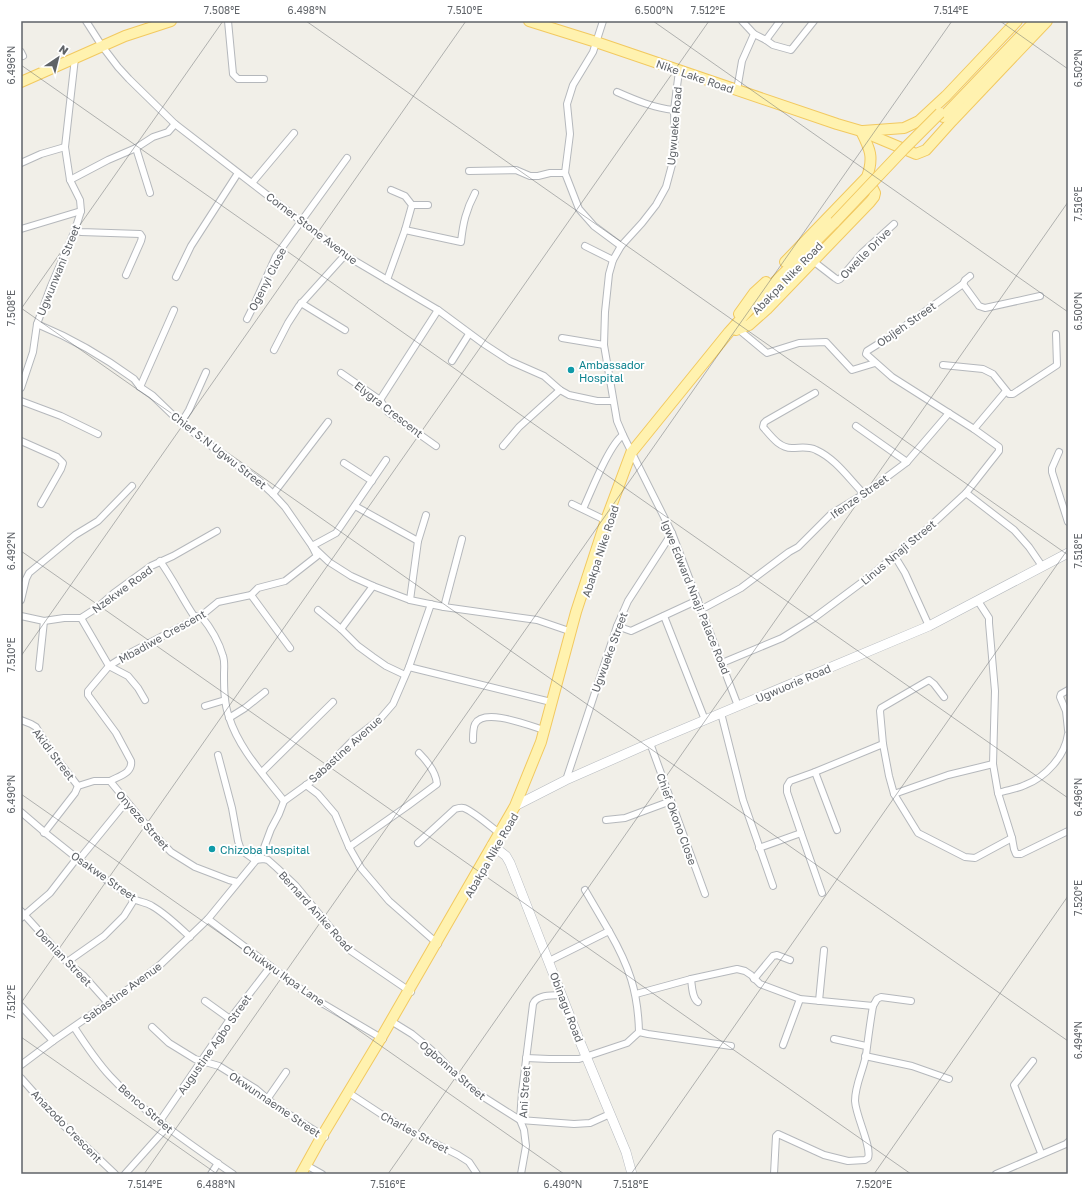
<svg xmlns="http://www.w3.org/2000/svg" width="1089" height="1195" viewBox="0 0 1089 1195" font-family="'Golos Text',sans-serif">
	<rect width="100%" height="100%" fill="#f1efe8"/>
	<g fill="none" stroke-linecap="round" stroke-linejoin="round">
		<defs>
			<g id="street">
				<path d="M86,21L102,46L118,67L129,79L175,124L345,255L438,310L484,344L510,361L544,376L560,390L569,395L597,401H613"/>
				<path d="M228,21L233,74L238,79H264"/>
				<path d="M603,21L593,52L573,85L567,104L570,134L565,173L579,209L594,226L621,246"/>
				<path d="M754,34L766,40L780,21"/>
				<path d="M766,40L773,45L791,50L814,21"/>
				<path d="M21,52L23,56"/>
				<path d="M679,71L674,110L675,138L673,161L666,187L656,205L642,223L621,246L613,260L609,274L605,312L604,345L617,421L623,435L672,533L738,706"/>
				<path d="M737,90L742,61L754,34L742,21"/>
				<path d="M617,92C635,100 654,108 674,110"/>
				<path d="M136,148L150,193"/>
				<path d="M21,163L41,154L65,147"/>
				<path d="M469,171L516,170L530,176H538L550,173H565"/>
				<path d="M70,180L108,160L136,148L153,137L168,132L175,124"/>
				<path d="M252,183L294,133"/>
				<path d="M412,205H428"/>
				<path d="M21,229L81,211"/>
				<path d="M75,230L81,232L140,234L142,237L141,241L126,275"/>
				<path d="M405,230L461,242C463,223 466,210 475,193"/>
				<path d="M585,246L613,260"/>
				<path d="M813,261L835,278L838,280L840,279L862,253L894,224"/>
				<path d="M176,277L191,246L238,173"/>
				<path d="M387,280L405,230L412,205L405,196L391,190"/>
				<path d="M963,284L979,306L985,308L1040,296"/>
				<path d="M301,303L345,330"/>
				<path d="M247,319L254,305L276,256L347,158"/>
				<path d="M37,324C71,338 104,357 134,379L140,387L152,395L181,423L227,458L258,480L273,494L285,507L312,546L329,562L351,576L373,586L410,600L444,607L537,620L572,632"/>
				<path d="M738,329L767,353L799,343L826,342L852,370L875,363"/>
				<path d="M562,338L604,345"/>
				<path d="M274,350L288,323L299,306L345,255"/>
				<path d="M452,361L469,334"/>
				<path d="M943,365L983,369L993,374L1009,394H1013L1057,365L1056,334"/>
				<path d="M341,373L380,400L388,412L436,446"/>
				<path d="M140,387L174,310"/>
				<path d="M21,388L33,352L37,324L51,286L75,230L81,211L80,200L70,180L65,147L75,58"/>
				<path d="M815,393L766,421L764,423L763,427C771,436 779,448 792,448C801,448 808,446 816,450C836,459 849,479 864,494"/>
				<path d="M380,400L438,310"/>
				<path d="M21,401L61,416L98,434"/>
				<path d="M181,423L189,410L206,372"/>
				<path d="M856,426L907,462"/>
				<path d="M974,429L1006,391"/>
				<path d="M21,441L57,457L63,463L61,469L41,504"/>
				<path d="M503,446L519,427L560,390"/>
				<path d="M1059,452L1052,468V472L1068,522"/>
				<path d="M344,463L372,481"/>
				<path d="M966,493L1014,530L1029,547L1042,566"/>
				<path d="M273,494L328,422"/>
				<path d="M572,504L609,522"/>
				<path d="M355,506L418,541L426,515"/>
				<path d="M583,509C591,492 609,445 623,435"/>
				<path d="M894,555L905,573L929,626"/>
				<path d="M160,561C173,579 182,598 194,616H201C210,627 219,642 223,656C225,662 224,669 224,674C224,688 224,703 229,717C239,749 264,775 284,801"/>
				<path d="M251,595L290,648"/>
				<path d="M21,600L26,579L29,573L75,535L98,521L132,486"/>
				<path d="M410,600L418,541"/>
				<path d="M978,601L989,618V623L995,691L993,764L998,793L1012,838L1014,849L1016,854H1021L1068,831"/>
				<path d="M444,607L462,539"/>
				<path d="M702,609L741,588L789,552L798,547L831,514L864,494L907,462L949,413"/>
				<path d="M318,610L341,629L358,646L373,657L386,666L405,675"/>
				<path d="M21,616L44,621L64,618H81L98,607L114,593L151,566L173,556L217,531"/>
				<path d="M664,616L705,720"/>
				<path d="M81,618L109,666L128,676L138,688L145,700"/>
				<path d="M617,626L631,631L698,600"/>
				<path d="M341,629L373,586"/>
				<path d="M722,663L782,638L814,618L869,577L928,528L966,493L999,451V447L974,429L892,377L866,354L867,351L891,336L963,284L965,280L970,276"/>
				<path d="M409,667L551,702"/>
				<path d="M39,668L44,621"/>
				<path d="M1068,690L1061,694L1060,697L1066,711L1068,730"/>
				<path d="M944,697L934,684L929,680L881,708L880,711L883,744L889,776L894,794L918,833L965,857L975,858L1012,838"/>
				<path d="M205,706L225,700"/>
				<path d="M721,713L743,800L773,886"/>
				<path d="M229,718L245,708L265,692"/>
				<path d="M21,720L31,724L36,727L50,750L78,786L94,781H110"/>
				<path d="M473,740C473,735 473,728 475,724C484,707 530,726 544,730"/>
				<path d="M650,743L705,894"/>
				<path d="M218,755L232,808L238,841L241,850L255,860L264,859L268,860L277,868L296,886L348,949L411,992"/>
				<path d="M262,772L333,702"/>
				<path d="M815,772L837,830"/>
				<path d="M566,780L617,626L628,601L672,533"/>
				<path d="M306,785L318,794L335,814L349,847L361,868L389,901L438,944"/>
				<path d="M998,793C1007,790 1017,789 1025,785C1046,777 1065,756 1068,734"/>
				<path d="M894,794L948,775L993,764"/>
				<path d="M21,812C56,843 94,872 132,898C138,902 146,902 152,906C166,914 178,926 190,937"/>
				<path d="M606,820L625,818L671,801"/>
				<path d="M44,833L75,793L78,786"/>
				<path d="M418,843L455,809C458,808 461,807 464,808C474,812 490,826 499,833"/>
				<path d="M349,847L406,807L437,784C436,772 427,761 419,753"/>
				<path d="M759,848L801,833"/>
				<path d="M237,882L229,880L195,867L171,852L152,832L110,781C119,776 133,773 131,761L116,733L88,695V691L109,666L128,654L201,616L218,602L251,595L258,588L285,581L317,556L312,546L336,533L386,460"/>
				<path d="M585,890L609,931"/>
				<path d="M822,893L801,833L787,792V786L790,781L815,772L883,744"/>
				<path d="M21,911L67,962L83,975L108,1003"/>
				<path d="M21,918L50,893L77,858L82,856L126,802"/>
				<path d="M208,919L310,996L383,1039"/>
				<path d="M67,962L104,936L124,916L134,900"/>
				<path d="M691,979C692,986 692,998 698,1002"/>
				<path d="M754,979L773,956L777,955L790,960"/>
				<path d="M636,994L691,979L737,969L745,971L751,975L760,984L800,999L873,1006L877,999L881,997L911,1001"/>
				<path d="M205,1001L230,1019"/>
				<path d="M819,1001L824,950"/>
				<path d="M21,1006L53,1041"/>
				<path d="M391,1021L412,1034L428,1047L437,1055L458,1077L482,1096L520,1120L574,1124L590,1123L610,1114"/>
				<path d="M74,1027C85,1044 97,1062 110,1076C146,1115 190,1144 233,1174"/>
				<path d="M152,1027L169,1043L195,1059L219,1066L256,1089L277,1107L325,1137"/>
				<path d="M639,1032L648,1034L731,1046"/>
				<path d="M834,1039L866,1046"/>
				<path d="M783,1045L800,999"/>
				<path d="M865,1056L912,1066L949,1079"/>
				<path d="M526,1058L549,1059H579L627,1043L639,1032C638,991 629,966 609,931L549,961"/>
				<path d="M1033,1061L1014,1085L1041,1153"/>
				<path d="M21,1065L53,1041L137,983L161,964L208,919L262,853L271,829L279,814L284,801L316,778L354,739L380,719L393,704L409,667L431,604"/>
				<path d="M21,1078L60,1122L115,1174"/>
				<path d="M349,1093L381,1114L401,1126L458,1155L469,1162L477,1174"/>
				<path d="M268,1098L286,1072"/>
				<path d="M160,1121L230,1019L270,967"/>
				<path d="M306,1165L322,1174"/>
				<path d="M125,1174L167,1127"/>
				<path d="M211,1174L218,1163"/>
				<path d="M521,1174L526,1146L524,1130L520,1120L522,1092L533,1004C537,994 552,996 562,995"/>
				<path d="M774,1174L776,1136L778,1134L824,1155L848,1161L865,1160L868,1158C872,1147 856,1117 855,1101C855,1085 863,1071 866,1055C868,1039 870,1023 873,1006"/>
				<path d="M996,1174L1066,1144L1068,1142"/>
			</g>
			<g id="secondary">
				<path d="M515,806L566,780L650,743L929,626L1068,553"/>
				<path d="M492,845L506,856L510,863L578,1037L626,1152L632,1174"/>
			</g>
			<g id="primary">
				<path d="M529,21L596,42L837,124L861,131L916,154L926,150L952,121L1047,21"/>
				<path d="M21,82L125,36L171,21"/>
				<path d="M943,117L1035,21"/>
				<path d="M863,131L904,128L919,121L946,96L1017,21"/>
				<path d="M785,262L867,177C874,157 870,149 861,131"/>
				<path d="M739,314L754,293L766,282"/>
				<path d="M736,330L749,325L767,309L870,202L874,197L875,193L867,177"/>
				<path d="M301,1174L322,1136L381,1038L515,806L541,742L576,612L606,520L631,453L729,332L765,292L835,222"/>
			</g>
		</defs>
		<use href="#street" stroke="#b5b8bc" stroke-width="8"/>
		<use href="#secondary" stroke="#b6babf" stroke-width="10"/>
		<use href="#primary" stroke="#f2c960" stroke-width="12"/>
		<use href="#street" stroke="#fff" stroke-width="6"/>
		<use href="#secondary" stroke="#fff" stroke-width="9"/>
		<use href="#primary" stroke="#fff2af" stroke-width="10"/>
		<defs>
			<path id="primary-bridge" d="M835,222L904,149L940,113"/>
		</defs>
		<use href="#primary-bridge" stroke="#f2c960" stroke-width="12" stroke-linecap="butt"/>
		<use href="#primary-bridge" stroke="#fff2af" stroke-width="10"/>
	</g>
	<path fill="none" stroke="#5f6368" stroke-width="1" stroke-opacity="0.45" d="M306,21L1068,555M653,21L1068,312M1000,21L1068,69M21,65L1068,798M21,308L1068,1041M21,309L223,21M21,551L911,1174M21,656L466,21M21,794L564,1174M21,1003L709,21M21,1037L217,1174M144,1174L952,21M388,1174L1068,202M631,1174L1068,549M874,1174L1068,896"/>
	<g fill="#0f9aa8" stroke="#fff" stroke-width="1.5">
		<circle cx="571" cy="370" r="4"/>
		<circle cx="212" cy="849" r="4"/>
	</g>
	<g text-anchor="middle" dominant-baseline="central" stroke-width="4" stroke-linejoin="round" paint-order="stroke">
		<g font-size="11" fill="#5f6368" stroke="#fff">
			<text transform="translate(695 76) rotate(19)">Nike Lake Road</text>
			<text transform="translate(674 126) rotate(-85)">Ugwueke Road</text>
			<text transform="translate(312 228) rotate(37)">Corner Stone Avenue</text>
			<text transform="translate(865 253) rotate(-45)">Owelle Drive</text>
			<text transform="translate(58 270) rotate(-68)">Ugwunwani Street</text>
			<text transform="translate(787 278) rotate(-46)">Abakpa Nike Road</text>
			<text transform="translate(267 279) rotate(-63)">Ogenyi Close</text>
			<text transform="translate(906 324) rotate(-35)">Obijeh Street</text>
			<text transform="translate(389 409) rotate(38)">Elygra Crescent</text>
			<text transform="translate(219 450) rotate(38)">Chief S.N Ugwu Street</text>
			<text transform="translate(859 496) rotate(-35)">Ifenze Street</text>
			<text transform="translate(600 551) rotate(-72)">Abakpa Nike Road</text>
			<text transform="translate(898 552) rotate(-40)">Linus Nnaji Street</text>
			<text transform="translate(122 589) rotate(-36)">Nzekwe Road</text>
			<text transform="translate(696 597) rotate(68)">Igwe Edward Nnaji Palace Road</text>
			<text transform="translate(162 636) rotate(-29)">Mbadiwe Crescent</text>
			<text transform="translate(609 652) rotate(-70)">Ugwueke Street</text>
			<text transform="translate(793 683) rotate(-23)">Ugwuorie Road</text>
			<text transform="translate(345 749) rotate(-42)">Sabastine Avenue</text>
			<text transform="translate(54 754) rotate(53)">Akidi Street</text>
			<text transform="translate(677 819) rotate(70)">Chief Okono Close</text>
			<text transform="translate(143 820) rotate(49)">Onyeze Street</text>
			<text transform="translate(491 855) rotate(-60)">Abakpa Nike Road</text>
			<text transform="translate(104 876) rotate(35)">Osakwe Street</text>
			<text transform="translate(316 911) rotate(48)">Bernard Anike Road</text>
			<text transform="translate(64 957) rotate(46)">Demian Street</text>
			<text transform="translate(284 975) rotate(35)">Chukwu Ikpa Lane</text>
			<text transform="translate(122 992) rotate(-36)">Sabastine Avenue</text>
			<text transform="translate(567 1007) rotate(69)">Obinagu Road</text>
			<text transform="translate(214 1044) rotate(-55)">Augustine Agbo Street</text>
			<text transform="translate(453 1070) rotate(41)">Ogbonna Street</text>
			<text transform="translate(524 1092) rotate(-86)">Ani Street</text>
			<text transform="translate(275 1104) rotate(34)">Okwunnaeme Street</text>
			<text transform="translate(146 1108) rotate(41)">Benco Street</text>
			<text transform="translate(67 1126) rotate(46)">Anazodo Crescent</text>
			<text transform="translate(415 1132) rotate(28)">Charles Street</text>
		</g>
		<g font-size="11" fill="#0d838f" stroke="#fff" text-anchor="start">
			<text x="579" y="364">Ambassador<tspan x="579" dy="13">Hospital</tspan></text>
			<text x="220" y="849">Chizoba Hospital</text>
		</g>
	</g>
	<rect width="1089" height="1195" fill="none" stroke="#ffffff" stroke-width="44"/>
	<g transform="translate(58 58) rotate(35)" stroke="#ffffff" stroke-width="3" paint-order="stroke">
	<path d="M0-3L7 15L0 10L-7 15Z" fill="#5f6368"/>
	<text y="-6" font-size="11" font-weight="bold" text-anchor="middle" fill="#5f6368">N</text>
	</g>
	<rect x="22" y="22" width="1045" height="1151" fill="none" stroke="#5f6368" stroke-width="1.5"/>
	<g font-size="10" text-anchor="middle" fill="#5f6368">
		<text x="222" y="14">7.508°E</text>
		<text x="307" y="14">6.498°N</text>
		<text x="465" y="14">7.510°E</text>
		<text x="654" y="14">6.500°N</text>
		<text x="708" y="14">7.512°E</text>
		<text x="951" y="14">7.514°E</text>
		<text transform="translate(11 65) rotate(-90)" y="4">6.496°N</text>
		<text transform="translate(1078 68) rotate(-90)" y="4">6.502°N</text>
		<text transform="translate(1078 204) rotate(-90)" y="4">7.516°E</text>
		<text transform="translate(11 308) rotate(-90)" y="4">7.508°E</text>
		<text transform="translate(1078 311) rotate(-90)" y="4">6.500°N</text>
		<text transform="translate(1078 551) rotate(-90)" y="4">7.518°E</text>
		<text transform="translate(11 551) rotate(-90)" y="4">6.492°N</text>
		<text transform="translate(11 655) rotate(-90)" y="4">7.510°E</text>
		<text transform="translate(11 794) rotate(-90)" y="4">6.490°N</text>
		<text transform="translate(1078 797) rotate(-90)" y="4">6.496°N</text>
		<text transform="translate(1078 898) rotate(-90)" y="4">7.520°E</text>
		<text transform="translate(11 1002) rotate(-90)" y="4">7.512°E</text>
		<text transform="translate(1078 1040) rotate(-90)" y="4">6.494°N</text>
		<text x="145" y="1188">7.514°E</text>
		<text x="216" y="1188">6.488°N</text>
		<text x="388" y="1188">7.516°E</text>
		<text x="563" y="1188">6.490°N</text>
		<text x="631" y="1188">7.518°E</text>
		<text x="874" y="1188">7.520°E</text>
	</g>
</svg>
